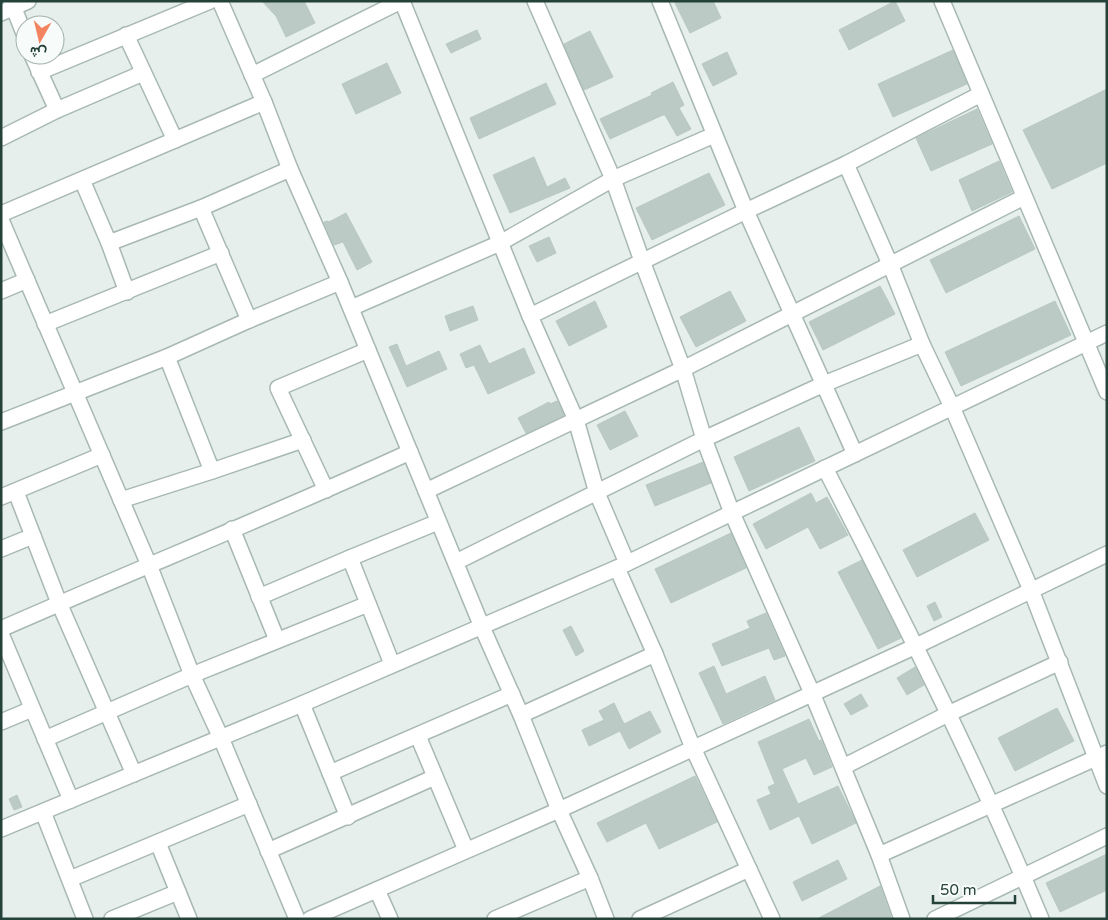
<svg xmlns="http://www.w3.org/2000/svg" width="1108" height="920" viewBox="0 0 1108 920" font-family="'Varela Round',Vazirmatn,sans-serif">
	<rect width="100%" height="100%" fill="#e6efeb"/>
	<g fill="#bbcac4" stroke="#b8c9c2">
		<path d="M262,1H304L315,23L286,37L276,16Z"/>
		<path d="M674,1H713L721,18L690,33Z"/>
		<path d="M895,1L905,21L849,50L839,30Z"/>
		<path d="M477,30L481,39L451,53L446,44Z"/>
		<path d="M590,31L613,77L584,90L564,44Z"/>
		<path d="M953,50L967,84L893,117L878,84Z"/>
		<path d="M727,52L737,74L713,86L702,64Z"/>
		<path d="M387,63L401,93L356,114L342,84Z"/>
		<path d="M673,82L684,105L679,108L691,129L677,136L665,115H663L610,139L600,119L652,95L651,93Z"/>
		<path d="M546,83L556,104L479,139L470,118Z"/>
		<path d="M1107,89V163L1052,189L1023,130Z"/>
		<path d="M977,109L992,144L931,171L916,138Z"/>
		<path d="M534,157L547,187L565,178L570,188L510,213L493,175Z"/>
		<path d="M999,161L1012,192L972,211L959,180Z"/>
		<path d="M709,173L725,205L652,240L636,208Z"/>
		<path d="M346,213L372,262L357,270L343,242L334,245L324,222L328,221L329,222Z"/>
		<path d="M1019,216L1035,249L946,293L930,260Z"/>
		<path d="M549,237L556,253L537,262L529,246Z"/>
		<path d="M880,286L895,314L823,350L809,322Z"/>
		<path d="M730,291L746,321L696,347L680,317Z"/>
		<path d="M595,301L607,327L569,346L556,321Z"/>
		<path d="M1055,301L1071,335L961,386L945,352Z"/>
		<path d="M473,306L478,320L450,331L445,316Z"/>
		<path d="M397,344L406,366L439,351L447,369L407,387L389,347Z"/>
		<path d="M480,345L489,364L524,348L535,373L488,394L474,365L466,368L460,354Z"/>
		<path d="M557,401L564,415L526,433L518,418L549,402L550,404Z"/>
		<path d="M625,411L638,436L610,450L597,425Z"/>
		<path d="M799,427L815,461L749,491L734,457Z"/>
		<path d="M703,462L711,483L655,506L646,485Z"/>
		<path d="M811,493L816,503L827,497L848,535L820,549L808,527L766,549L753,524Z"/>
		<path d="M975,513L989,540L917,577L903,550Z"/>
		<path d="M731,533L746,568L671,603L655,569Z"/>
		<path d="M862,560L901,638L878,649L838,572Z"/>
		<path d="M935,602L942,617L934,621L927,606Z"/>
		<path d="M766,613L785,656L774,660L769,648L722,666L712,644L750,628L747,621Z"/>
		<path d="M571,626L584,651L576,656L563,630Z"/>
		<path d="M714,666L726,694L765,676L775,700L723,724L699,673Z"/>
		<path d="M915,667L924,685L907,695L897,678Z"/>
		<path d="M861,694L868,706L851,715L844,704Z"/>
		<path d="M614,703L624,724L650,711L661,732L629,749L620,731L589,746L582,730L604,720L599,711Z"/>
		<path d="M1057,708L1074,741L1015,771L998,738Z"/>
		<path d="M809,719L819,741L821,740L832,767L814,775L806,758L782,769L798,804L838,786L856,823L812,844L799,816L770,830L757,800L771,794L768,787L775,784L758,742Z"/>
		<path d="M695,776L717,822L659,849L646,823L607,842L597,823Z"/>
		<path d="M17,795L22,807L14,810L9,799Z"/>
		<path d="M1107,854V890L1060,912L1046,883Z"/>
		<path d="M838,860L847,879L802,901L793,882Z"/>
		<path d="M880,886L891,917L887,919H817Z"/>
	</g>
	<g fill="none" stroke-linecap="round" stroke-linejoin="round">
		<defs>
			<g id="minor">
				<path d="M11,1L25,36"/>
				<path d="M220,1L264,102L290,169L340,282L482,627L521,715L559,810L590,878L606,919"/>
				<path d="M402,1L530,316L576,420L597,493L627,563"/>
				<path d="M535,1L613,179L642,261L683,369L704,439L732,513L812,693L879,855L902,919"/>
				<path d="M660,1L746,211L855,454"/>
				<path d="M942,1L1107,392"/>
				<path d="M1,13L28,1"/>
				<path d="M126,35L175,140"/>
				<path d="M32,55L57,110"/>
				<path d="M39,72L210,1"/>
				<path d="M252,75L401,1"/>
				<path d="M1,138L57,110L143,73"/>
				<path d="M846,164L890,264L922,344L952,407L1031,590L1107,786"/>
				<path d="M82,180L109,243L127,292"/>
				<path d="M201,208L249,320"/>
				<path d="M1,214L264,102"/>
				<path d="M1,220L149,565L192,675L221,738L297,919"/>
				<path d="M109,243L201,208L290,169"/>
				<path d="M1,291L27,280"/>
				<path d="M351,308L500,243L613,179L714,135"/>
				<path d="M530,316L746,211L846,164L981,94"/>
				<path d="M45,324L221,253"/>
				<path d="M167,357L212,471"/>
				<path d="M1,422L167,357L249,320L340,282"/>
				<path d="M825,468C901,616 977,765 1041,919"/>
				<path d="M326,490L278,388L368,350"/>
				<path d="M426,491L683,369L1024,197"/>
				<path d="M16,492L59,603L134,774"/>
				<path d="M1,497L102,455"/>
				<path d="M121,500L212,471L303,440"/>
				<path d="M232,529L277,640"/>
				<path d="M1,549L33,536"/>
				<path d="M350,558L392,664"/>
				<path d="M456,562L704,439L824,384L922,344"/>
				<path d="M617,568L655,654L693,748L772,919"/>
				<path d="M259,597L350,558L438,522"/>
				<path d="M1,629C137,569 275,514 410,452"/>
				<path d="M1,634L71,800"/>
				<path d="M302,704L348,817"/>
				<path d="M521,715L655,654"/>
				<path d="M1,722L32,709"/>
				<path d="M418,736L466,850"/>
				<path d="M45,739L192,675L368,604"/>
				<path d="M843,767L948,714L1060,662"/>
				<path d="M330,773L512,694"/>
				<path d="M43,812L85,919"/>
				<path d="M1,829L302,704L617,568L1107,333"/>
				<path d="M158,843L189,919"/>
				<path d="M268,851L435,777"/>
				<path d="M879,855L1107,753"/>
				<path d="M70,879L249,804"/>
				<path d="M377,890L390,919"/>
				<path d="M112,919L178,892"/>
				<path d="M310,919L559,810L916,646L1107,554"/>
				<path d="M495,919L590,878"/>
				<path d="M640,919L749,869"/>
				<path d="M935,919L1107,836"/>
			</g>
		</defs>
		<use href="#minor" stroke="#a8b8b2" stroke-width="18"/>
		<use href="#minor" stroke="#fff" stroke-width="15"/>
	</g>
	<rect width="1108" height="920" fill="none" stroke="#24423a" stroke-width="5"/>
	<g transform="translate(40 40) rotate(188)"><circle r="24" fill="#f7fbf9" stroke="#a3b1ad"/>
	<path d="M0-4L9 19L0 12L-9 19Z" fill="#f4845f"/>
	<text y="-8" font-size="14" font-weight="bold" text-anchor="middle" fill="#24423a">ش</text>
	</g>
	<path d="M933 895v8h82v-8" fill="none" stroke="#24423a" stroke-width="2.5"/>
	<text x="940" y="895" font-size="15" fill="#24423a" stroke="#f7fbf9" stroke-width="4" paint-order="stroke">50 m</text>
</svg>
